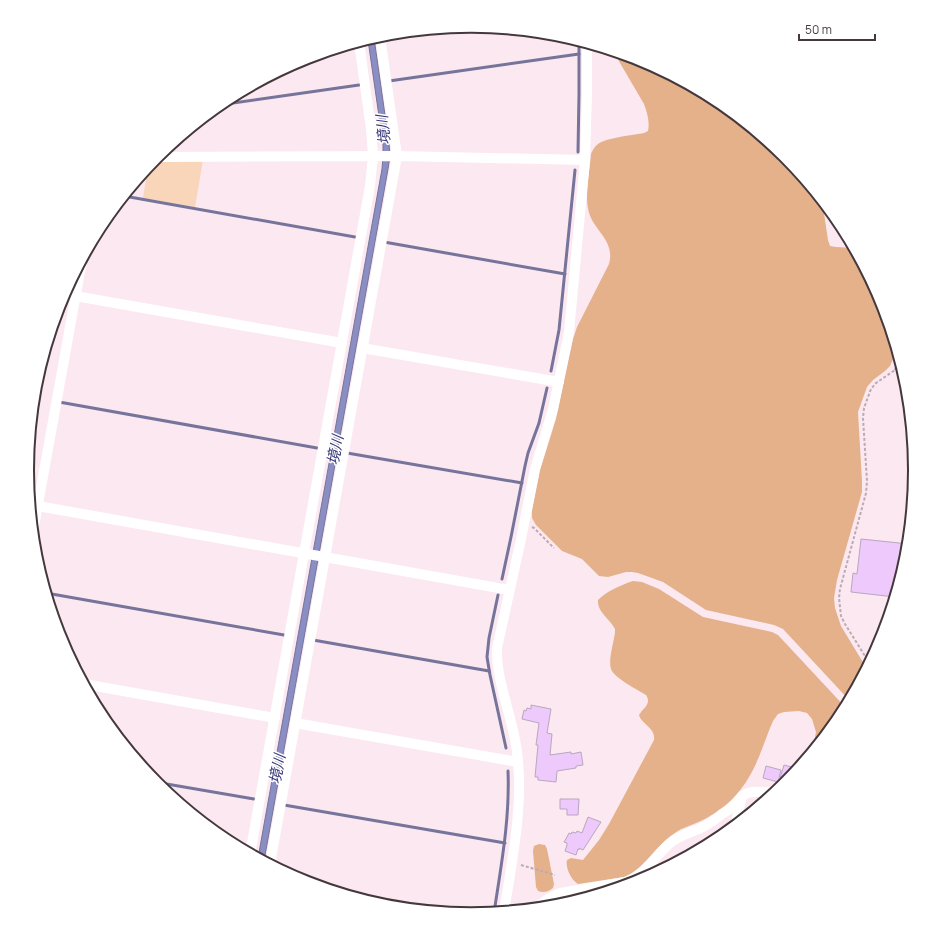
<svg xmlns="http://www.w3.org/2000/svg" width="943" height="941" viewBox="0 0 943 941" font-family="Manrope,'Noto Sans JP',sans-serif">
	<rect width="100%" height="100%" fill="#fbe8f0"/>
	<path fill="#f9d5ba" d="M154,160H203L195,207L143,198L148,167Z"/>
	<g fill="#e4b18a">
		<path d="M613,51L642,60L719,101L786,156L822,200L828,240L830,246L836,247L854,248L882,301L896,347L893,359L890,366L885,371L873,380L867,387L858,412L862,481V492L837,580L834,598L835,608L841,626L867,669L850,701L783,629L774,625L706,610L663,582L638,573L632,572H626L608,577L599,576L582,559L562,551L536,525L532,518V511L540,470L556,419L573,339L577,327L609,264C616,239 591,230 588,208C585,193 590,169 591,154C593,150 594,147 598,144C605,138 634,135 644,133L648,131C650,122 647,112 644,104Z"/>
		<path d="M633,581L642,582L659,589L703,617L772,632L778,635L846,708L841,718L812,753L816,732L812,719L807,713L799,711L784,712L778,714L773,721C765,739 759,761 749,777C740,793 726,807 710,816C698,824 683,826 672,835C655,847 644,869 624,877L578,884C571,880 565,867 567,860L571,858L583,860L599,840L609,824L654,740C656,728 642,725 639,715C643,708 652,704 646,695C638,690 614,678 611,669C608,660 614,642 615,632V629C610,619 597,612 598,600C607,591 621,585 633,581Z"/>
		<path d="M539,844L545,845L547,849L554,884L553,888C548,892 544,893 538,891L536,887L533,851L534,846Z"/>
		<path d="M617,889L563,905C563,901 565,899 569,897Z"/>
	</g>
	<path fill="#8b8ec3" stroke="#76749b" d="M374,38L389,143L390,156L388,169L264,861L258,858L382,169L383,156V144L368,40Z"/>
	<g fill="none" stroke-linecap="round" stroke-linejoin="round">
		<g stroke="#76749b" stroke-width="3">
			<path d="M389,81L579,54"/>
			<path d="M219,105L359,85"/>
			<path d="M578,152L579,94V41"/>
			<path d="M124,196L355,237"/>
			<path d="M384,242L565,274"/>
			<path d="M551,371L559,330L575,170"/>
			<path d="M59,402L317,448"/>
			<path d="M347,453L522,483"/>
			<path d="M502,579L511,537L525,466L528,453L539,423L547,388"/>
			<path d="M46,593L284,635"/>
			<path d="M498,595L489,638L487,657L490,675L506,748"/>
			<path d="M313,640L489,671"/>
			<path d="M155,782L254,799"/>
			<path d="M284,805L505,843"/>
			<path d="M494,913C501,866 510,819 508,771"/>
		</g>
	</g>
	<g fill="#edc9fc" stroke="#b9a7c0">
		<path d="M861,539L909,544L907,557L895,597L851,592L853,573L857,574Z"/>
		<path d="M531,705L551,709L547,733L552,734L550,755L571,752V754L581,752L583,765L576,766V768L557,771L556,782L538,780V777H535L538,745H536L539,723L522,719L524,710L526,711L527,708L531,709Z"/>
		<path d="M784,765L799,769L790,780L780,778Z"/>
		<path d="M766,766L781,770L778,782L763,778Z"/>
		<path d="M560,799H579L578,815H567V809H560Z"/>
		<path d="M588,817L601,822L583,850L579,848V850L578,849L576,855L565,851L567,845V843L564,842L567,837L569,833L571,834L572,832L576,833L577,831L582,833Z"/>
	</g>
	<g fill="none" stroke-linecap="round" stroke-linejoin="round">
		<g stroke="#bcabb2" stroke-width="2" stroke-dasharray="3 2" stroke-linecap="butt">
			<path d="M895,370L899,355"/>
			<path d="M532,527L534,528L554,548"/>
			<path d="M870,664L845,624L841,616L839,598L840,589L866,493L867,481L863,418L864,408L871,389L876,383L895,370L904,371"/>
			<path d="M521,865L555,875"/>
		</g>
		<g stroke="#fff" stroke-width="10">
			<path d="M157,157L397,156L585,160"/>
			<path d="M75,296L342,343"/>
			<path d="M362,348L559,382"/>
			<path d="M38,506L510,590"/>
			<path d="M33,532L79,277L83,259"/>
			<path d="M84,684L275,718"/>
			<path d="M295,723L518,762"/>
			<path d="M735,826L742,796"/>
			<path d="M250,854L370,186L373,156L371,129L359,42"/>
			<path d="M270,864L397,156L380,36"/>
			<path d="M537,909C544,900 551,897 560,893L625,882C646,875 653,858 669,844C678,836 688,833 699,829C707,825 715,820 722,814C726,812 731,808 734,805C739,800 742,795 748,793C757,790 767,793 776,793"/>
			<path d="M504,912C512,860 524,805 517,752C513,717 496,683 497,648L521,539L535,469L553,409L569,332L585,160L587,94V43"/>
		</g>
	</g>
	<g text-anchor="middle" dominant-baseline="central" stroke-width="3" stroke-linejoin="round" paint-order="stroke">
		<g font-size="15" font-style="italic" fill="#393778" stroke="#fff">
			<text transform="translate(383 130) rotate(-96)">境川</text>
			<text transform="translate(335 450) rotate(-80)">境川</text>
			<text transform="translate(277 769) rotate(-80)">境川</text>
		</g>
	</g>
	<path d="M0 0H943V941H0ZM34 470a437 437 0 1 1 874 0a437 437 0 1 1-874 0Z" fill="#fff" fill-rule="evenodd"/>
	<path fill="none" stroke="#44383d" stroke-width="2" d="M34 470a437 437 0 1 1 874 0a437 437 0 1 1-874 0Z"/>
	<path d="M799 34v6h76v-6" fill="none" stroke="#44383d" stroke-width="2"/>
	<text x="805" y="34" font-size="12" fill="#44383d" stroke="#ffffff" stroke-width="3" paint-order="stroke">50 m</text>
</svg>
